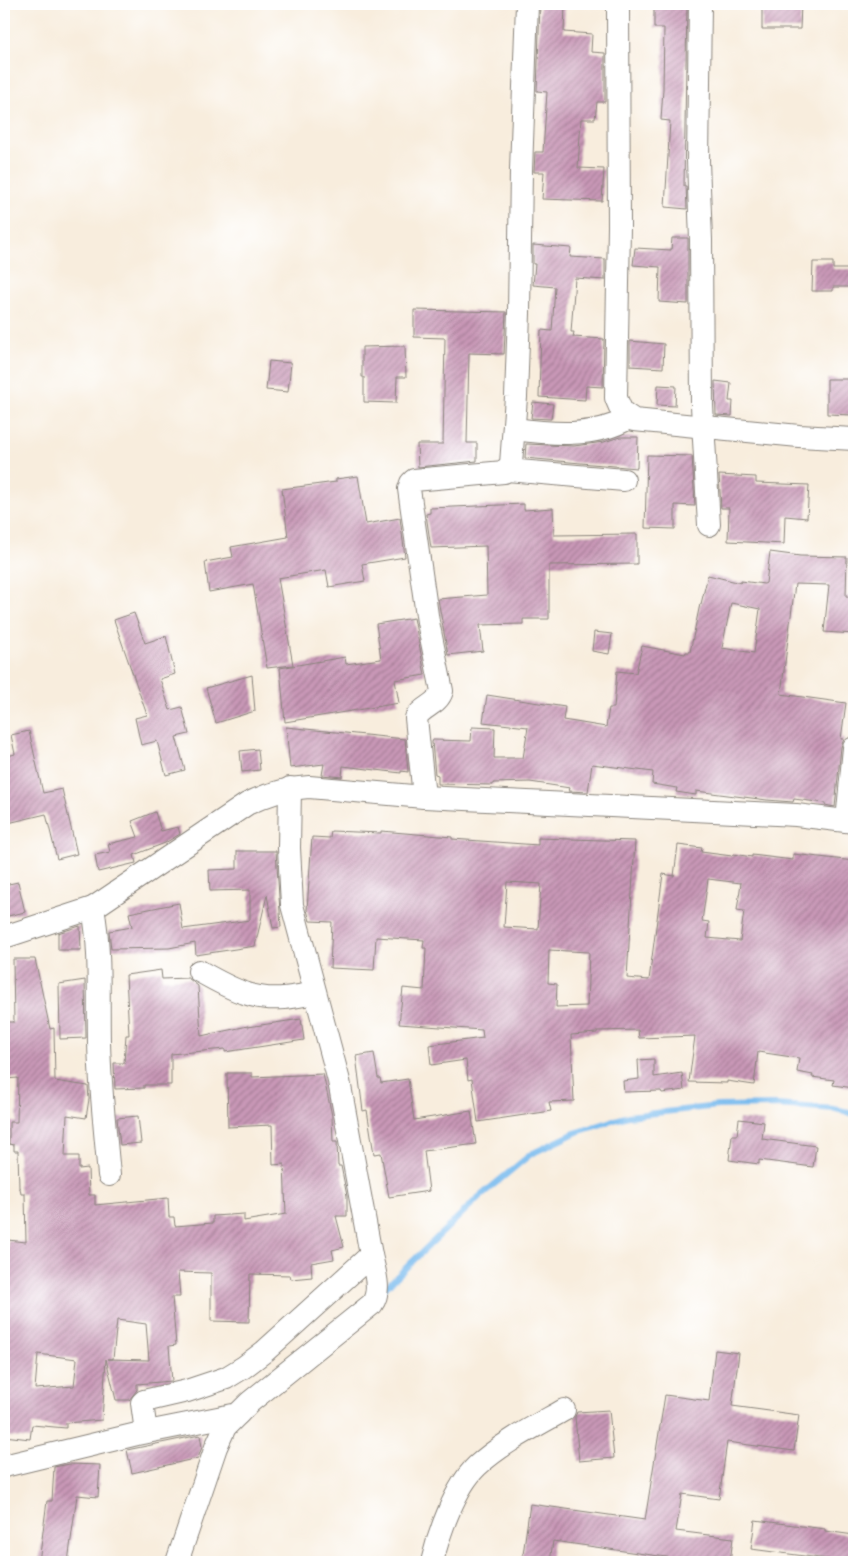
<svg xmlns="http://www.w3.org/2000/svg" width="858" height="1566" viewBox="0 0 858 1566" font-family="Mynerve,sans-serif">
	<defs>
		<pattern id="building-hatch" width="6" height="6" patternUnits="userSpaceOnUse" patternTransform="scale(1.25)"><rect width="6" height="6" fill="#c998b7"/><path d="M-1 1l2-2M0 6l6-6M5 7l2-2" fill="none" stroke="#a27b94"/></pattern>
	</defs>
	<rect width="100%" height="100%" fill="#fff"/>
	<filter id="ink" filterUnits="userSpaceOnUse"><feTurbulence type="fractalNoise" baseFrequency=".02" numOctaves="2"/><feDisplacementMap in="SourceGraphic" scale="10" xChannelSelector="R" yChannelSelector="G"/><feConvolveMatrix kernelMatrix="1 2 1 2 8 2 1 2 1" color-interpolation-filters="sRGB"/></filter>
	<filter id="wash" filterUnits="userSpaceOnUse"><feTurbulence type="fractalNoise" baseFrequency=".0096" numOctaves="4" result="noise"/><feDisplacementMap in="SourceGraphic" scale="20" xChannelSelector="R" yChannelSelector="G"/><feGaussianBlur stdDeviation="1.12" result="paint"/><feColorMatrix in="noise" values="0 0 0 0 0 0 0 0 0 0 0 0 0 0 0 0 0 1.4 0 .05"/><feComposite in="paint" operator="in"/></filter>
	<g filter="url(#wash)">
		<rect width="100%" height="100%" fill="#f8eddd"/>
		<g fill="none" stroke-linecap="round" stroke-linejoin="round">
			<path stroke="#79bbee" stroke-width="6" d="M383,1290L479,1197L531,1154L577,1132L628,1116L718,1106L775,1105L836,1109L854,1114"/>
		</g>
		<g id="blocks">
			<g fill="url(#building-hatch)" fill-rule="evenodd">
				<path d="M540,4H565L564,32L592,34L591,52L605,53V102H597L595,119H581L578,168L604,169L602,201L542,199L544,172H534L535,152H543L547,92L537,91Z"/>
				<path d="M654,4H687L684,186H686L687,209L665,207L670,121L661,120L663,89L664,28H654Z"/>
				<path d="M762,4H801L800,29H762Z"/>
				<path d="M672,238H688V304L659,302L660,267L633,265L635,248L671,250Z"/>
				<path d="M533,245L571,248L570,257L605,259V280L575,278L571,332H574L573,337L604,339L603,387L586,386L585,400L539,397L541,330L552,331L555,287L533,285L535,264H533Z"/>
				<path d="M813,262H833V269H854V287H833V291H812Z"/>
				<path d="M414,310L506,312L504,354L469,353L467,443H477V461L418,467L417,444H443L445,338L414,337Z"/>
				<path d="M630,341L664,344L663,368L630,366Z"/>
				<path d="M405,346L406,377H397L396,403L364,402V377H362V347Z"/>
				<path d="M269,361L291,363L288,392L266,390Z"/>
				<path d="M827,379H854L853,415L827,414Z"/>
				<path d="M715,381L731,383L729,401H733L732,416L716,415Z"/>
				<path d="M658,385L676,386L675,406L657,405Z"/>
				<path d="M533,402L553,404L551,419L531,418Z"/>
				<path d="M620,437H638L637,468L525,458L526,444L574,446L604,442Z"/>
				<path d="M647,455L692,456L695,506L675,505V529L645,528Z"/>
				<path d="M719,475L756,477V483L809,485L807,518L785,516L784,544L728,541L729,508H721Z"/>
				<path d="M358,476L366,524L400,518L405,557L362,564L365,581L329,587L326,570L278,578L293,665L267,668L253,584L209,592L205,562L233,557L231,547L288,537L282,489L336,482V479Z"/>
				<path d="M524,504V510L553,508L554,535L637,534V564L549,565V619H523V624L480,625L483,651L448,655L438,599L487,595L486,546L431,548L426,514L430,513V508Z"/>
				<path d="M770,552L800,556L847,557L846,596L854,597V634L824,632L829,585L795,584L781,694L846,703L841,739H844L841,747L835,807L825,805V803L794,799L793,802L767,800L696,791V795L676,792L677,788L652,784L653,772L592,764L588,792L569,791L570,788L530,782L493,783V785L438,784V775L435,774L432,742L433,740L471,741L472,727L495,728L494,758H523L528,727L483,722L487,695L565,707L563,720L606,727L609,708H614L617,671L636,673L642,646L685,654L686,652H690L700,604H701L708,575L741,583V581L764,584L766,583ZM731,603L760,609L754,653L722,648Z"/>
				<path d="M134,613L145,643L166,636L175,674L160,679L170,710L182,707L189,734L176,737L185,770L166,775L157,741L141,745L135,718L147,715L114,620Z"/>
				<path d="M414,618L425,675L395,680L399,703L285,722L280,668L345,657L346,664L381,659L376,624Z"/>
				<path d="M594,632L612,634L609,654L592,651Z"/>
				<path d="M252,675L255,711L216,723L206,688Z"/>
				<path d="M286,727L405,739L408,772L401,771V773L343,766L342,777L322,775L324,764L290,768Z"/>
				<path d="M29,731L43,793L62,789L77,854L57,859L46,814L4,824V757L15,754L11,735Z"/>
				<path d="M258,749L260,770L242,772L240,751Z"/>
				<path d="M155,812L161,831L178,827L180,834L165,843L134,855L136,863L98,872L95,855L110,852L108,844L138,837L132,821Z"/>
				<path d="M331,831L381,833V831L452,837V839L538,845V838L635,841L627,978L649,980L663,874L674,876L678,845L702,848L701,852L732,856L733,854L752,857V855L793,860V854L854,861V1088L833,1085L834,1080L812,1077L813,1075L797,1072L799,1058L758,1052L754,1085L727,1081V1083L689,1082L695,1036L639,1038L638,1030L597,1031V1033L571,1035L574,1101L549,1102L551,1111L478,1122L472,1079L468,1080L466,1060L431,1065L429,1045L483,1038L482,1030L399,1024L403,988L424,990L426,948H423L424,940L376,937L374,970L330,968L332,922L310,921L307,910L312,837L330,838ZM708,879L741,883L737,910L744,911L740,941L707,938L709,922L702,921ZM507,882L541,884L538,929L504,927ZM549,950L589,952L587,1006L556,1007L557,984L548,983Z"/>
				<path d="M237,851H276L281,927L273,928L267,895L255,946L196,955L195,943L169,948L111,949L109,931L132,927L129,913L179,903L183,929L250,920V890L210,891L209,870L237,869Z"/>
				<path d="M18,882L25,912L4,917V885Z"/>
				<path d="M80,926L81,950H58V933Z"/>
				<path d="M13,959H35L50,1029L54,1028L55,1081L88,1086L89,1099L86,1118L67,1115L65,1156H79V1169L88,1168L89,1195H95V1205L168,1198L169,1217H174L175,1226L213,1223V1216L244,1214V1221L286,1214L284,1164L273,1165L272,1125L228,1127L227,1073H252V1077L323,1074L332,1116L333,1142H337L338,1166H341L347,1196V1216H336L344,1247L332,1250L334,1259L311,1263L312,1277L291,1279L290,1275L250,1274L249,1322L211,1321V1273L178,1272L180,1297H172L176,1345L169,1346L172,1381L137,1384V1390L129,1400H116L106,1359L102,1420L66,1423V1428L32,1425L30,1439L4,1436V1274H5L8,1240L26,1242L25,1194H21L20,1188H19L18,1151H14V1145L9,1144V1122H17L18,1078L5,1079L4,1022H14ZM117,1320L146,1324L149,1360L108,1359H113ZM38,1354L77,1359L74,1386L35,1389Z"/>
				<path d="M161,970L162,979L188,978L198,986L201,1036L248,1026V1027L301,1019L304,1040L225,1052V1049L171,1054V1085H144V1088L115,1089L114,1063H124L126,1035H129L126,975Z"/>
				<path d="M85,980L86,1038L60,1039L59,984Z"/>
				<path d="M374,1053L378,1078H380L381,1083L408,1079L414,1120L471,1111L476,1144L424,1151L429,1191L389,1197L381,1153L374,1154L367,1110L363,1111L356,1056Z"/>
				<path d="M654,1059V1077L682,1073L684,1090L662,1093L661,1091L624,1092L623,1081L639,1079L638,1060Z"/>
				<path d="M138,1116L141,1143L120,1145L117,1118Z"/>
				<path d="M739,1119L764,1122L762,1139L816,1146L813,1167L759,1160V1164L729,1160L732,1135H737Z"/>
				<path d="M715,1350L739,1353L732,1406L799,1415L794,1451L727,1442L719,1499L682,1494L676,1531L733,1538L730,1562H680V1559L553,1541L550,1562H522L530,1504L645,1520L665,1395L709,1401Z"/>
				<path d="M609,1410L614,1458L579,1461L575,1417L577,1412Z"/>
				<path d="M200,1435L202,1447L198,1458L132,1473L127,1450Z"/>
				<path d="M70,1464L100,1465L98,1497L77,1495L68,1562H39L47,1501H52L54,1467Z"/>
				<path d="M755,1520L825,1529V1531L854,1535L850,1562L751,1549Z"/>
			</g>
		</g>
	</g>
	<g filter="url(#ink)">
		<use href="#blocks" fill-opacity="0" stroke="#8a847c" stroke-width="1"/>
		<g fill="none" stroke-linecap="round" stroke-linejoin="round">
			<defs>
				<g id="street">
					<path d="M618,4L619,226L616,398L622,412L634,420L799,436L854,439"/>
					<path d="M700,4L698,161L701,240L702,406L709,525"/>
					<path d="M514,429C552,434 594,438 629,418"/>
					<path d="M507,470L624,480"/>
					<path d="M424,797L416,718C422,706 438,705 442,691L428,622L409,489L411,483L414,480L504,472L511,464L516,397L519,313L521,170L527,4"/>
					<path d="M847,821L854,748"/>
					<path d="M4,937L93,908"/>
					<path d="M199,971C226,986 251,1001 284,998C294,997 305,995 315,993"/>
					<path d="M109,1175C105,1130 100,1086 99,1042C98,997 101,951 93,908L247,804C267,794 286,788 309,787L424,797L796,815L854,822"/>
					<path d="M146,1432L142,1403L144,1401L187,1391L226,1378L244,1367L265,1351L371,1255L339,1081L292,905L289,848L290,788"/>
					<path d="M4,1466L137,1434L238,1414"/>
					<path d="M177,1562L216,1447L225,1427L250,1402L372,1304C382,1290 374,1270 371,1255"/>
					<path d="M432,1562C439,1533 455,1487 477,1466C502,1443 534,1427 564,1410"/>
				</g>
			</defs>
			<use href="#street" stroke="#8a847c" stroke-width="24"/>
			<use href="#street" stroke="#fff" stroke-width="22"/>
		</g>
	</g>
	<rect width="858" height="1566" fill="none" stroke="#fff" stroke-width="20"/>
</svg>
